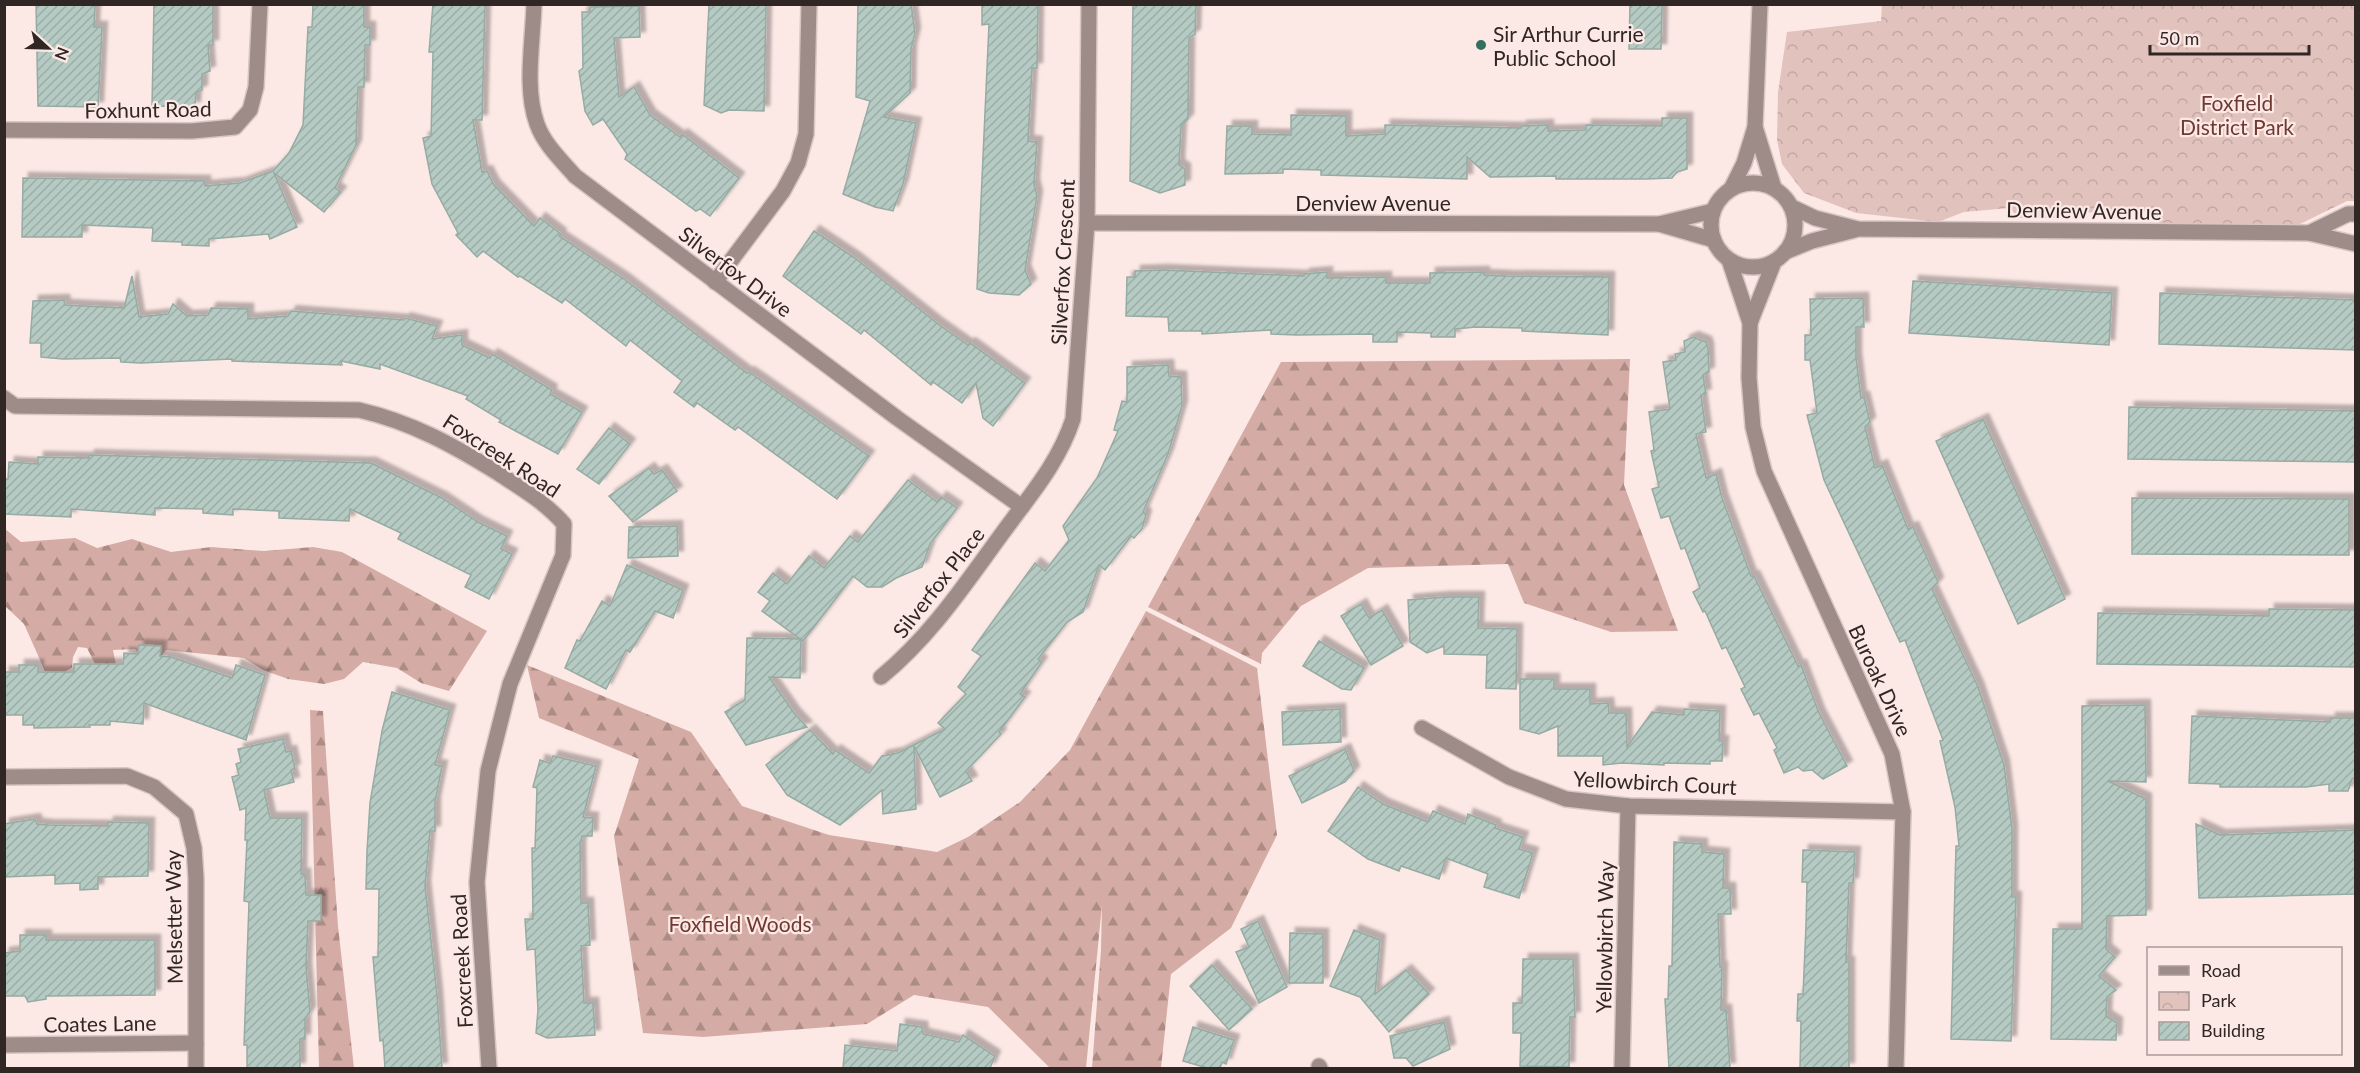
<svg xmlns="http://www.w3.org/2000/svg" width="2360" height="1073" viewBox="0 0 2360 1073" font-family="Lato,sans-serif">
	<defs>
		<pattern id="forest-firs" width="22" height="20" patternUnits="userSpaceOnUse" patternTransform="scale(1.5)"><rect width="22" height="20" fill="#d5aca5"/><path d="M5 1l3.5 6h-7zM16 11l3.5 6h-7z" fill="#ad8c86"/></pattern>
		<pattern id="park-crowns" width="20" height="18" patternUnits="userSpaceOnUse" patternTransform="scale(1.5)"><rect width="20" height="18" fill="#e2c2bd"/><path d="M2 6a3 3 0 1 1 6 0M12 15a3 3 0 1 1 6 0" fill="none" stroke="#c2a7a2"/></pattern>
		<pattern id="building-hatch" width="6" height="6" patternUnits="userSpaceOnUse" patternTransform="scale(1.5)"><rect width="6" height="6" fill="#b4cac2"/><path d="M-1 1l2-2M0 6l6-6M5 7l2-2" fill="none" stroke="#9baea7"/></pattern>
		<filter id="shadow"><feDropShadow dx="5.5" dy="-5.5" stdDeviation="1.5" flood-color="#0004"/></filter>
	</defs>
	<rect width="100%" height="100%" fill="#fce9e6"/>
	<g fill="url(#forest-firs)">
		<path d="M1630,359L1624,485L1678,631L1611,632L1524,603L1508,564L1368,568L1301,606L1262,653L1261,664L1148,607L1281,362Z"/>
		<path d="M4,528L21,542L75,538L97,548L132,539L171,552L211,547L264,551L313,547L342,552L487,631L449,691L421,683L397,668L363,662L344,679L324,684L288,679L263,670L244,658L166,650L159,659L144,660L135,649L113,650L116,665L96,666L87,648L78,647L73,657L72,667L62,674L45,671L24,624L5,606Z"/>
		<path d="M1146,611L1257,668L1277,835L1231,928L1171,974L1161,1068H1092L1101,950L1102,905L1086,1068H1050L988,1007L914,995L867,1024L703,1037L643,1033L614,836L639,759L539,718L527,665L691,732L742,806L829,835L937,852L968,837L1020,802L1070,750Z"/>
		<path d="M310,710L323,711L338,926L354,1068H319Z"/>
	</g>
	<path fill="url(#park-crowns)" d="M1882,5H2355V201H2347L2300,224L2164,226L2144,211L2068,213L2056,218H2018L2010,208L1964,212L1938,222L1856,213L1804,193L1782,164L1777,140L1778,92L1787,32L1881,21Z"/>
	<g fill="url(#building-hatch)" stroke="#96aba3" stroke-width="1.5" filter="url(#shadow)">
		<path d="M36,4H95L94,27H102L98,107L38,106Z"/>
		<path d="M154,4H213V45H208L210,71L202,74V90L196,93L195,107L152,106Z"/>
		<path d="M321,4H364V27H370V45H365L364,87H358L356,145L335,188L341,192L324,212L274,173L297,227L270,239L268,234L209,239V246L182,245V242L152,241L153,228L82,225V237H22L23,178L205,181V186L240,183L273,171L289,153L303,125L308,27H312L313,6Z"/>
		<path d="M433,4H485L482,120H473L482,172L487,171L494,185L534,226L540,218L561,234L559,236L624,279L747,373L749,372L869,456L837,499L738,427L735,430L697,403L694,407L674,392L682,381L630,340L626,346L565,299L562,303L520,276L518,277L483,251L477,257L456,235L458,233L432,184L423,138L431,136L433,52H429Z"/>
		<path d="M709,4H766L764,111L729,110L721,113L704,105Z"/>
		<path d="M858,4H911L915,33L911,49L910,93L884,117L916,123L903,184L893,211L875,207L843,194L870,101L856,97Z"/>
		<path d="M982,4H1038L1037,68H1032L1028,141L1037,142L1034,184L1037,196L1025,270L1031,284L1019,295L989,293L977,289L989,24L982,25Z"/>
		<path d="M1133,4H1196L1195,34L1189,38L1188,119L1181,126L1179,165L1185,169V185L1160,193L1130,181Z"/>
		<path d="M1630,4H1662L1661,49H1629Z"/>
		<path d="M639,6L640,37L614,38L619,97L634,87L650,115L680,137L682,134L739,178L710,216L700,209L696,211L625,159L627,154L603,119L593,125L585,111L579,71L583,68L582,12H590V7Z"/>
		<path d="M1291,115L1346,116V136L1385,134V125L1521,128V126L1548,125V131L1586,130V125L1662,126V118H1687V169L1677,172L1672,178L1646,179H1556V176L1490,177L1467,157V179L1321,175V170L1283,169V173L1225,174L1227,126H1252V134L1291,135Z"/>
		<path d="M814,231L855,258L938,324L968,345L970,343L1025,383L993,426L983,418L976,383L962,403L933,382L931,385L864,330L861,334L783,276Z"/>
		<path d="M1163,270L1304,276V274L1327,272V278L1386,277V283H1430V273L1484,272V275L1506,276L1609,277L1608,335L1522,331V328L1476,327L1455,329V337H1431V333L1397,332V342H1373V334L1297,335L1271,334V330L1202,334V331H1169L1168,317L1126,316L1127,277H1135V271Z"/>
		<path d="M132,276L139,317L168,314L173,304L187,316L208,315L211,308L248,309V319L288,316L291,311L404,320L405,318L437,326L432,339L462,335V345L490,358L492,354L552,390L550,394L582,412L558,454L499,422L501,420L466,399L468,396L380,364V369L341,361L342,365L232,361V359L141,363L121,362L120,358L63,359L41,357V343H30L33,301L64,300L65,305L124,308Z"/>
		<path d="M1913,281L2112,293L2109,345L1909,333Z"/>
		<path d="M2160,293L2355,300V350L2159,344Z"/>
		<path d="M1863,298L1864,327H1856V358L1861,398L1864,397L1870,422L1865,427L1875,468L1882,465L1908,529L1913,527L1938,582L1932,589L1978,687L2004,765L2012,829V897H2016L2011,1041L1951,1039L1956,846H1959L1955,807L1940,741L1943,740L1905,640L1900,642L1824,480L1807,415L1817,413L1810,360H1805V335H1811L1810,299Z"/>
		<path d="M1693,337L1706,342L1708,348L1709,372L1703,375L1706,394L1701,395L1706,432L1696,434L1706,478L1716,474L1722,498L1751,576H1754L1798,666L1801,665L1819,713L1847,766L1823,779L1812,770L1803,771L1798,767L1784,773L1774,750L1777,748L1759,713L1754,715L1741,689L1745,687L1726,647L1722,649L1705,611L1703,612L1693,592L1700,588L1685,548L1681,549L1669,516L1661,518L1652,489L1659,487L1651,451L1654,450L1649,412L1670,409L1663,362L1676,360L1675,354L1685,352L1684,341Z"/>
		<path d="M1168,365L1169,376L1181,377L1182,406L1168,454L1143,512L1146,515L1142,529L1134,538L1131,536L1105,570L1099,565L1083,612L1067,622L1038,659L1042,662L1020,694L1025,697L999,732L1001,734L966,771L972,781L940,797L914,746L916,809L883,814L882,790L840,825L787,795L766,765L810,730L833,754L835,750L869,773L882,756L898,753L945,729L938,723L966,694L958,687L981,656L972,650L1035,563L1045,571L1069,540L1063,526L1097,478L1118,431L1114,430L1122,401L1127,402V367Z"/>
		<path d="M2129,407L2355,411V462L2128,459Z"/>
		<path d="M1983,419L2065,599L2018,624L1936,441Z"/>
		<path d="M609,428L630,444L599,484L577,469Z"/>
		<path d="M89,455L371,463L442,498L478,522L507,536L501,549L512,554L489,599L465,587L471,575L398,539L401,533L350,509L349,521L279,518V511L233,509V515L203,513V509L155,508V515L71,509V517L4,514V479H8L9,462L38,464V457L89,458Z"/>
		<path d="M649,468L654,474L662,470L677,491L633,522L609,496Z"/>
		<path d="M908,480L937,502L941,497L957,508L930,544L922,567L896,578L882,587H867L853,576L803,641L801,639L800,678L769,677L794,713L807,727L746,745L725,712L745,700L747,638L800,639L762,611L770,601L758,592L773,573L787,584L809,556L824,568L850,536L858,542Z"/>
		<path d="M2132,498L2349,499V555L2132,554Z"/>
		<path d="M677,526L678,556L628,558L629,527Z"/>
		<path d="M627,565L683,590L673,618L655,611L630,652L626,650L606,689L565,668L577,640L580,641L602,601L610,606Z"/>
		<path d="M1445,597H1479L1478,628L1517,629L1516,689L1486,688L1487,655L1444,654V646L1427,653L1410,642L1408,600Z"/>
		<path d="M1361,604L1369,618L1382,610L1403,646L1371,665L1341,616Z"/>
		<path d="M2269,609L2355,610V667L2097,664L2098,613L2269,616Z"/>
		<path d="M1319,641L1364,668L1351,690L1342,689L1303,666Z"/>
		<path d="M139,645L161,646L160,656L171,657L232,678L236,665L265,675L246,740L144,703L143,724L110,721V725H89L90,727L34,728V725H23V715H4V672H19V665H38V672H74V664H123L124,653L138,654Z"/>
		<path d="M1520,679H1554V689H1590V704L1608,703L1609,713H1626L1627,747L1652,712L1684,715V709L1720,711L1719,741H1723L1722,761H1710V764L1664,763V765L1622,763L1603,765V756H1558V726L1539,734L1520,729Z"/>
		<path d="M392,692L450,710L435,765L442,766L435,802V831H430L425,886L437,995L442,1068H385L383,1040L380,1041L373,957H378L379,889H366L367,851L370,803L382,731Z"/>
		<path d="M2145,705L2146,782L2108,781L2146,799V915L2107,916L2106,949L2115,957L2099,976L2116,990L2107,997L2106,1016L2117,1023L2116,1040L2051,1039L2053,929H2082V706Z"/>
		<path d="M1340,709L1341,742L1283,745L1282,712Z"/>
		<path d="M2192,716L2330,722V718H2355V778L2352,779L2348,791H2329V784L2306,787H2220V784L2189,783Z"/>
		<path d="M283,739L286,752L291,751L295,769L291,770L294,782L264,790L270,818H302L301,874H305L306,895H321V921H308L306,967L310,1011L305,1019V1039H300V1068H247V1045H244L249,902L244,901L247,840H245L246,808L240,810L232,777L239,775L236,764L241,762L238,749Z"/>
		<path d="M1345,749L1354,771L1345,782L1302,803L1289,776Z"/>
		<path d="M553,756L596,766L583,817L593,818L592,836H582L580,846L581,903H588L590,945L581,946L584,1003H593L595,1035L547,1038L536,1033L538,1010L535,949L527,950L525,919H533L532,848H535L537,788L533,787L540,760L550,763Z"/>
		<path d="M1358,787L1383,804L1428,822L1433,811L1465,824L1468,814L1496,825L1495,828L1523,837L1519,849L1533,853L1519,898L1484,887L1488,874L1446,858L1439,879L1401,866L1399,871L1368,859L1328,831Z"/>
		<path d="M35,819L37,824L48,825L108,826V822L149,823L148,876L98,877V889L80,890V883L55,884V875L4,877V824Z"/>
		<path d="M2196,824L2220,835L2355,830V894L2199,898Z"/>
		<path d="M1674,842L1702,844V852L1724,854L1723,888H1730L1731,914H1718L1720,967H1722L1721,1010H1726L1730,1068H1669L1665,999H1668L1669,966H1672Z"/>
		<path d="M1803,850L1855,852L1853,883H1849L1846,962H1849V1068H1800L1801,1021H1797L1798,994H1803L1806,925L1807,882H1802Z"/>
		<path d="M1258,921L1287,987L1259,1003L1236,952L1249,947L1241,929Z"/>
		<path d="M1354,930L1380,940L1375,994L1406,970L1429,994L1389,1032L1360,997L1330,986Z"/>
		<path d="M1290,933L1323,934V983H1289Z"/>
		<path d="M20,935H46V940H155V995L46,996V999L28,1002L25,996H4V953L20,951Z"/>
		<path d="M1523,959H1573L1575,1017H1570L1569,1067L1520,1066L1521,1033H1513V1003H1522Z"/>
		<path d="M1212,965L1252,1009L1229,1030L1190,986Z"/>
		<path d="M1444,1022L1450,1049L1413,1066L1406,1058H1394L1390,1036Z"/>
		<path d="M900,1024L922,1027L923,1034L959,1042L963,1035L995,1056L990,1068H843L845,1045L897,1051Z"/>
		<path d="M1193,1027L1234,1040L1226,1064L1222,1062L1220,1068H1207L1183,1061Z"/>
	</g>
	<g fill="none" stroke-linecap="round" stroke-linejoin="round">
		<defs>
			<g id="minor">
				<path d="M534,4C533,42 524,88 537,124C544,144 561,160 575,176L897,418L1022,507"/>
				<path d="M1755,127L1774,188"/>
				<path d="M4,130L192,131L235,127L250,110L256,87L260,4"/>
				<circle cx="1753" cy="225" r="42"/>
				<path d="M1731,189L1744,163L1755,127L1760,4"/>
				<path d="M1792,207L1815,218L1858,229L2309,233L2356,244"/>
				<path d="M1087,223L1659,224L1713,211"/>
				<path d="M1659,224L1714,240"/>
				<path d="M2309,233L2348,214H2356"/>
				<path d="M1785,252L1812,241L1855,230"/>
				<path d="M1729,260L1750,323L1749,378L1753,427L1764,471L1892,754L1903,812L1896,1068"/>
				<path d="M715,282L783,191L798,163L806,134L809,4"/>
				<path d="M1750,323L1774,262"/>
				<path d="M4,398L15,406L359,410C411,422 453,445 498,473C522,489 545,502 564,524L563,555L510,684L488,771L477,882L489,1068"/>
				<path d="M881,677C932,635 965,584 1004,531C1031,494 1059,462 1073,419L1087,223L1089,4"/>
				<path d="M1422,728L1509,777L1566,799L1628,806L1903,812"/>
				<path d="M4,777L127,776L154,787L186,814L194,848L196,878V1068"/>
				<path d="M4,1045L196,1043"/>
				<path d="M1319,1066L1320,1068"/>
				<path d="M1622,1068L1628,806"/>
			</g>
		</defs>
		<use href="#minor" stroke="#d7c6c3" stroke-width="18"/>
		<use href="#minor" stroke="#9e8c89" stroke-width="15"/>
	</g>
	<circle fill="#32715d" stroke="#fce9e6" stroke-width="2" cx="1481" cy="45" r="6"/>
	<g text-anchor="middle" dominant-baseline="central" stroke-width="4.5" stroke-linejoin="round" paint-order="stroke">
		<g font-size="21" fill="#302725" stroke="#fce9e6" text-anchor="start">
			<text x="1493" y="33">Sir Arthur Currie<tspan x="1493" dy="24">Public School</tspan></text>
		</g>
		<g font-size="21" fill="#703932" stroke="#fce9e6">
			<text x="2237" y="102">Foxfield<tspan x="2237" dy="24">District Park</tspan></text>
			<text x="740" y="923">Foxfield Woods</text>
		</g>
		<g font-size="21" fill="#302725" stroke="#fce9e6">
			<text transform="translate(148 109) rotate(-1)">Foxhunt Road</text>
			<text x="1373" y="202">Denview Avenue</text>
			<text transform="translate(2084 210) rotate(1)">Denview Avenue</text>
			<text transform="translate(1062 262) rotate(-87)">Silverfox Crescent</text>
			<text transform="translate(736 271) rotate(37)">Silverfox Drive</text>
			<text transform="translate(502 455) rotate(33)">Foxcreek Road</text>
			<text transform="translate(938 582) rotate(-52)">Silverfox Place</text>
			<text transform="translate(1881 680) rotate(65)">Buroak Drive</text>
			<text transform="translate(1655 782) rotate(3)">Yellowbirch Court</text>
			<text transform="translate(173 917) rotate(-91)">Melsetter Way</text>
			<text transform="translate(1604 937) rotate(-89)">Yellowbirch Way</text>
			<text transform="translate(461 961) rotate(-93)">Foxcreek Road</text>
			<text transform="translate(100 1023) rotate(-1)">Coates Lane</text>
		</g>
	</g>
	<rect width="2360" height="1073" fill="none" stroke="#302725" stroke-width="12"/>
	<rect x="2147" y="947" width="195" height="108" fill="#fce9e6" stroke="#aa9b99" stroke-width="1.5"/>
	<rect x="2159" y="966" width="30" height="9" fill="#9e8c89" stroke="#aa9b99" stroke-width="1.5"/>
	<text x="2201" y="977" font-size="18" fill="#302725">Road</text>
	<rect x="2159" y="992" width="30" height="18" fill="url(#park-crowns)" stroke="#aa9b99" stroke-width="1.5"/>
	<text x="2201" y="1007" font-size="18" fill="#302725">Park</text>
	<rect x="2159" y="1022" width="30" height="18" fill="url(#building-hatch)" stroke="#aa9b99" stroke-width="1.5"/>
	<text x="2201" y="1037" font-size="18" fill="#302725">Building</text>
	<g transform="translate(48 48) rotate(112)" stroke="#fce9e6" stroke-width="4.5" paint-order="stroke">
	<path d="M0-4.5L10 22L0 15L-10 22Z" fill="#302725"/>
	<text y="-9" font-size="16" font-weight="bold" text-anchor="middle" fill="#302725">N</text>
	</g>
	<path d="M2150 45v9h159v-9" fill="none" stroke="#302725" stroke-width="3"/>
	<text x="2159" y="45" font-size="18" fill="#302725" stroke="#fce9e6" stroke-width="4.5" paint-order="stroke">50 m</text>
</svg>
